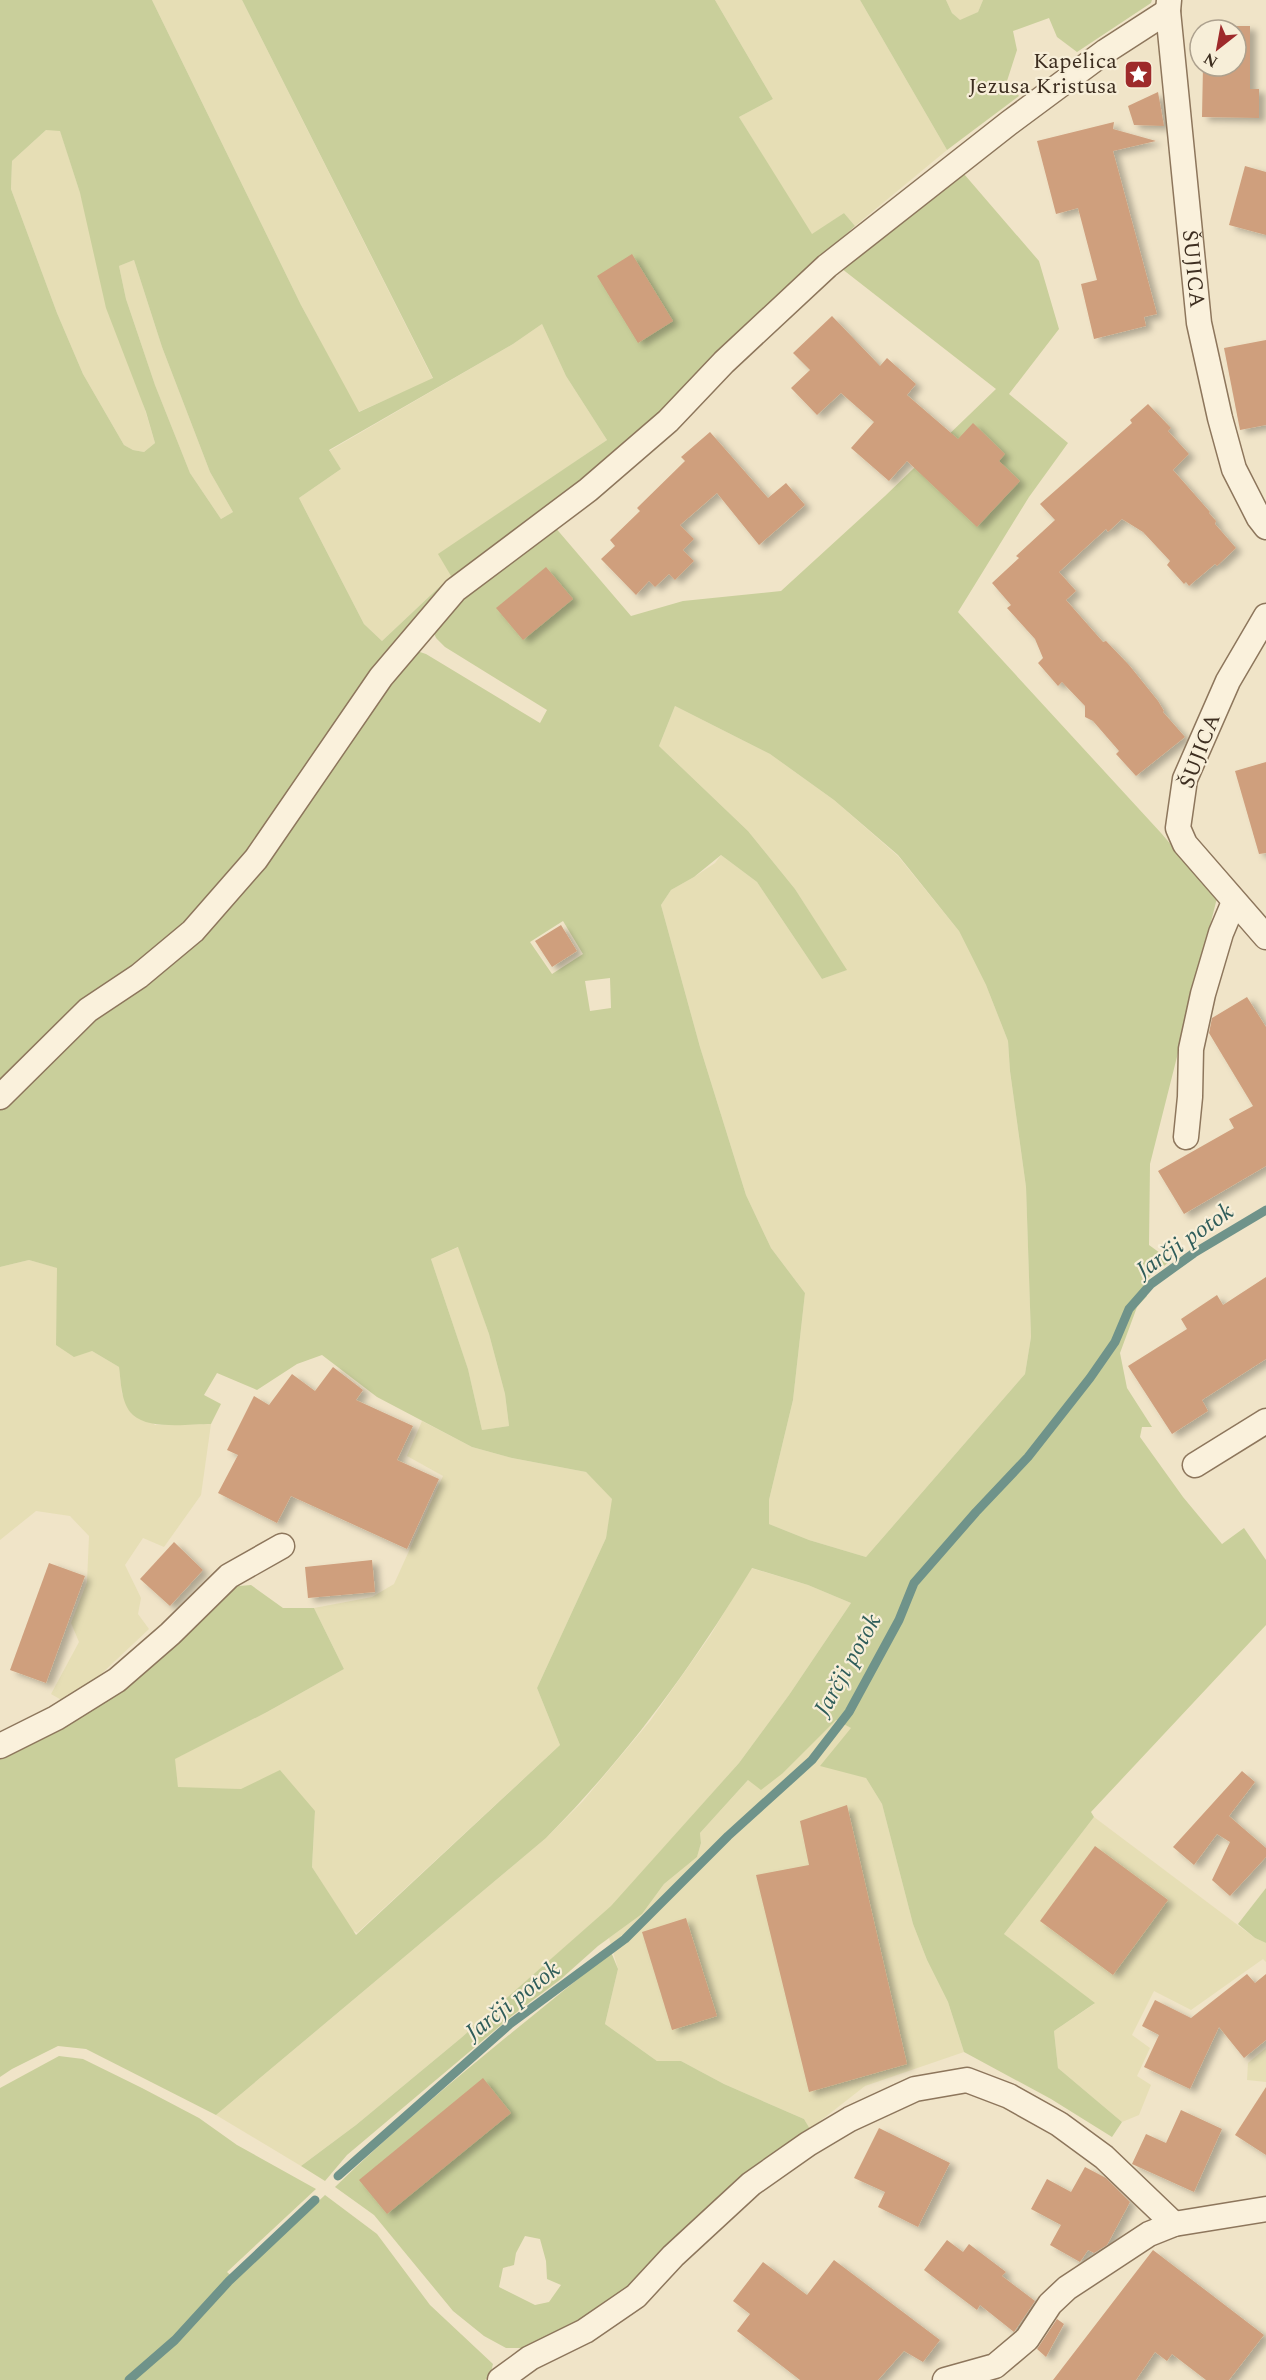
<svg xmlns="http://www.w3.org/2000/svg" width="1266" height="2380" viewBox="0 0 1266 2380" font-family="Spectral,serif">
	<defs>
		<filter id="shadow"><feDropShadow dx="6" dy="4" stdDeviation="3" flood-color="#0004"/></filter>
	</defs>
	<rect width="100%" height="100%" fill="#f0e4c8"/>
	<g fill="#e6deb5">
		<path d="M152,0H242L433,379L358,412L301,305Z"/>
		<path d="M715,0H860L947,150L855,226L844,213L812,235L739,117L773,99Z"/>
		<path d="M946,0H983L978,12L960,21L952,13Z"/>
		<path d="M46,130H60L80,193L155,443L144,452L133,450L124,445L83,374L57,313L11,189L12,161Z"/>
		<path d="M134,260L162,347L210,472L233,512L221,519L190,473L155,385L126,299L119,266Z"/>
		<path d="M542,324L566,376L607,440L439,554L451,576L382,641L364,624L299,498L341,469L329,451L513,344Z"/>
		<path d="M675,706L770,754L834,800L898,856L959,931L986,985L1008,1041L1010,1071L1026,1187L1031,1337L1025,1374L866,1557L809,1540L769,1524V1500L793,1400L805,1293L771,1248L746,1195L700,1047L661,905L671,890L694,877L715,863L721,855L757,882L822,979L846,970L795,889L748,831L659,746Z"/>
		<path d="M459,1247L489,1334L505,1394L509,1426L482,1430L468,1369L431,1259Z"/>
		<path d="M29,1260L58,1268L56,1345L92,1351L119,1367L122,1394L155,1425L211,1424L201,1495L164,1547L143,1538L125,1565L141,1598L138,1614L149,1629L98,1677L65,1702L51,1694L79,1642L71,1623L87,1582L89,1536L70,1516L36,1511L0,1540V1267Z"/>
		<path d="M422,1421L472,1447L512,1458L586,1472L613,1499L606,1538L537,1688L560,1745L357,1933L352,1930L312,1867L315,1811L241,1789L178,1788L174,1759L267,1712L344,1669L314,1608L372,1597L394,1584L443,1476L407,1456Z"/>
		<path d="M751,1568L808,1585L851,1603L789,1695L739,1763L612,1906L461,2038L356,2125L301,2166L216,2115L546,1838L583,1801L650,1721L710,1636Z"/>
		<path d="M835,1720L852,1728L866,1778L882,1804L913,1924L927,1960L948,2002L964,2052L865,2086L810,2129L804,2119L724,2084L681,2061H657L605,2024L618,1969L609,1938L642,1914L664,1884L697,1857L701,1843L700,1833L749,1779L783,1773Z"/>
		<path d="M1094,1817L1255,1938L1266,1943V1962L1263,1959L1191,2010L1154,1991L1132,2035L1150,2048L1137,2076L1151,2085L1139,2115L1122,2122L1058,2068L1054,2031L1094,2004L1004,1934Z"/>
		<path d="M1266,2048V2082L1247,2080L1248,2063Z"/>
	</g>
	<g fill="#c9cf9b" fill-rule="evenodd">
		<path d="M0,0H152L301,305L359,412L433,378L242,0H715L773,99L739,117L812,234L844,213L855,226L728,342L692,382L642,430L571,491L457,579L254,848L187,925L0,1086ZM46,130L60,131L80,193L106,308L146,412L155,443L144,452L133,450L124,445L83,374L57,313L11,189L12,161ZM134,260L162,347L210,472L233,512L221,519L190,473L155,385L126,299L119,266ZM542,324L566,376L607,440L438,554L451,576L382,641L364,624L299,498L341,469L329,450L513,344Z"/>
		<path d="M860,0H946L952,13L960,20L978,12L983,0H1152L1151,3L1077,52L1057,37L1049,18L1013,31L1017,50L1007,81L1019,96L947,150Z"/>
		<path d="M958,167L1039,261L1059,329L1009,394L1068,443L1029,497L958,612L1161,833L1217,898L1150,1164L1149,1245L1171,1261L1152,1274L1143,1284L1147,1296L1137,1307L1120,1353L1127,1388L1152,1427H1142L1140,1437L1183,1497L1222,1544L1244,1528L1266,1560V1625L1091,1812L1094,1817L1004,1934L1095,2003L1054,2031L1058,2068L1122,2122L1112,2137L1051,2099L964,2052L948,2002L927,1960L913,1924L882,1804L866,1778L820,1766L851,1728L836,1720L783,1773L761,1790L748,1780L700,1833L701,1843L697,1857L664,1884L642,1914L598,1946L561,1979L513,2015L347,2155L325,2181L301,2166L356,2125L461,2038L611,1906L739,1763L789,1695L851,1603L808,1585L752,1568C691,1668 629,1754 546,1838L216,2115L86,2049L58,2046L12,2069L0,2077V1758L57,1728L227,1587L251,1585L283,1608H314L344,1669L267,1712L175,1759L178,1787L241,1789L280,1770L315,1811L312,1867L356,1935L560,1745L537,1688L606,1538L612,1499L586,1472L512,1458L472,1447L377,1397L322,1355L297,1364L257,1390L217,1373L204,1395L221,1404L211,1424C190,1424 149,1430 133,1415C121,1404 121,1382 119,1367L92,1351L74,1357L56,1345L57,1268L29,1260L0,1267V1107L91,1017L159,972L393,673L417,651L426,654L540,723L547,710L445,647L436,638L432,628L440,616L554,526L631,616L683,601L781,591L885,496L996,389L837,265ZM675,706L770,754L834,800L898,855L959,931L986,985L1008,1041L1010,1071L1026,1187L1031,1337L1025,1374L866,1557L809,1540L769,1524V1500L793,1400L805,1293L771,1248L746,1195L700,1047L661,905L671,890L694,877L721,855L757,882L822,979L847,970L795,889L748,831L659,746ZM563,921L583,954L552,974L530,942ZM610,978L611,1008L590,1011L585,981ZM458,1247L489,1334L505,1394L509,1426L482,1430L468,1369L431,1259Z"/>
		<path d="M1266,1888V1943L1255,1938L1238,1924Z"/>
		<path d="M611,1952L618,1969L605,2024L657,2061H681L724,2084L804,2119L810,2129L804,2137L756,2167L710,2204L617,2301L527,2348H506L484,2336L453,2311L374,2215L335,2187C422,2103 518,2028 611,1952ZM525,2236L540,2239L546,2261L547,2279L561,2285L549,2302L535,2305L499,2287L503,2268L514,2265L516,2253Z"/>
		<path d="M59,2056L83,2059L142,2088L199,2118L237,2145L316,2189L227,2272L236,2280L325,2195L377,2234L430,2305L493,2364L490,2376L485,2380H0V2088Z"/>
	</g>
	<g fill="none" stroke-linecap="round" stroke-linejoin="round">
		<g stroke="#6f938a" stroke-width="9">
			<path d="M338,2176L510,2024L625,1939L728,1836L812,1760L849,1712L899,1620L914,1583L976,1512L1028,1457L1090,1378L1115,1342L1129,1309L1151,1284L1194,1253L1266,1210"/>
			<path d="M129,2380L175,2340L229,2281L315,2200"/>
		</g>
	</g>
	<g fill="#cf9f7d" filter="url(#shadow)">
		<path d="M1203,26H1250V89H1259V118L1202,117L1203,66H1236V30H1203Z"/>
		<path d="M1158,92L1164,126L1134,125L1128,106Z"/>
		<path d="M1114,122L1113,129L1156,141L1113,151L1157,314L1144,317L1146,326L1094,339L1081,284L1097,280L1078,208L1056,214L1037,141Z"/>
		<path d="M1245,166L1266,172V235L1229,225Z"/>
		<path d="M632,254L673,321L638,343L597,276Z"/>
		<path d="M832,316L880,366L887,358L916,384L907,395L958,439L973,423L1005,454L999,461L1020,481L977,527L907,461L889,481L851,448L874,422L841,393L817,415L791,388L810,370L793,353Z"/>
		<path d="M1266,340V425L1240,430L1224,348Z"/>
		<path d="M1148,404L1171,428L1168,431L1189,454L1173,470L1210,512L1209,513L1216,521L1215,524L1236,548L1217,566L1215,564L1189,586L1186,582L1184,584L1167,565L1170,561L1143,532L1122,519L1108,532L1106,529L1059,572L1076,591L1066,600L1103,642L1106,641L1129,665L1158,701L1164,711L1163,712L1185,737L1136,776L1116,754L1119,751L1093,721L1085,717V706L1062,682L1058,686L1038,663L1043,658L1035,639L1007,608L1011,605L992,583L1019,558L1016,556L1055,520L1040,504L1132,423L1130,420Z"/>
		<path d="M710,432L768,498L786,483L805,505L759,545L717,493L680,525L694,539L683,550L694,561L675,580L669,574L655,587L649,581L636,595L601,559L615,546L610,540L640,511L637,508L685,461L681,457Z"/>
		<path d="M546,567L573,599L523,640L496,608Z"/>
		<path d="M1266,762V853L1259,854L1235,771Z"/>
		<path d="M561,925L577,951L552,967L535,941Z"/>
		<path d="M1247,997L1266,1027V1166L1184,1214L1158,1171L1234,1128L1229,1119L1253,1106L1209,1033L1212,1018Z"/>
		<path d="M1266,1277V1359L1202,1400L1208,1411L1172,1434L1128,1366L1187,1329L1181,1319L1217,1295L1223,1305Z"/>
		<path d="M333,1367L363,1390L356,1400L413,1426L397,1460L439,1479L407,1549L291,1496L277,1523L218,1493L238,1455L227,1450L254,1396L269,1405L292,1374L315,1391Z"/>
		<path d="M174,1542L203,1570L170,1606L140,1579Z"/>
		<path d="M372,1560L375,1592L308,1598L305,1567Z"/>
		<path d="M49,1563L85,1576L46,1683L10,1670Z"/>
		<path d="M1242,1771L1255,1782L1229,1816L1266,1848V1857L1230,1896L1212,1880L1230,1842L1217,1834L1194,1865L1173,1847Z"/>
		<path d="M847,1805L907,2064L809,2092L756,1875L809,1865L800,1821Z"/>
		<path d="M1095,1846L1168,1900L1113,1975L1040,1921Z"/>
		<path d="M686,1918L717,2016L672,2030L642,1932Z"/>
		<path d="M1247,1974L1255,1983L1266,1974V2040L1244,2058L1219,2027L1190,2089L1144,2067L1159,2035L1142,2026L1155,2000L1191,2018Z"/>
		<path d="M483,2078L511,2113L387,2214L359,2180Z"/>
		<path d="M1266,2087V2155L1235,2135Z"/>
		<path d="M1181,2110L1222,2129L1194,2192L1132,2164L1146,2134L1166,2143Z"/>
		<path d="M879,2128L950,2163L918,2227L878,2207L885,2192L854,2178Z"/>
		<path d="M1085,2167L1106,2178L1130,2202L1107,2245L1094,2253L1088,2250L1080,2262L1050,2245L1061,2225L1031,2209L1047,2179L1071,2192Z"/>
		<path d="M947,2240L963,2252L969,2244L1006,2272L1002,2276L1035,2301L1014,2332L980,2305L977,2310L924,2270Z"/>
		<path d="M1153,2250L1264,2335L1229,2380H1206L1172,2354L1167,2361L1155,2352L1136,2380H1053Z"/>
		<path d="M834,2260L940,2340L923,2362L904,2351L878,2380H800L737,2331L750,2314L733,2301L763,2262L807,2295Z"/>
		<path d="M1057,2319L1064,2324L1046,2357L1037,2349Z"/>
	</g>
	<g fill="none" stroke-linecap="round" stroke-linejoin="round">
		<defs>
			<g id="street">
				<path id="s1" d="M1169,0L1168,11L1199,323L1220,418L1234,469L1259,518L1266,527"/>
				<path d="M1266,616L1228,681L1185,779L1178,828L1185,844L1266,937"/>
				<path d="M0,1097L88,1010L139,976L193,931L256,859L381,677L455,590L588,490L668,421L724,362L827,266L1009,123L1106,51L1168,11"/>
				<path d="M1186,1137L1190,1097L1191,1049L1203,994L1221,933L1234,902"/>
				<path d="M1195,1465L1266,1421"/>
				<path d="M0,1746L56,1718L117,1680L170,1634L229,1576L282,1546"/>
				<path d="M500,2380L530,2358L585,2331L636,2296L673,2256L751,2184L808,2144L850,2119L915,2089L967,2080L1009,2096L1059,2124L1104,2157L1174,2224"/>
				<path d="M945,2380L995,2366L1027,2339L1050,2304L1067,2288L1149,2234L1174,2224L1266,2209"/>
			</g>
		</defs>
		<use href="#street" stroke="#8d765c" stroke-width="27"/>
		<use href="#street" stroke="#faf1dc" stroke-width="24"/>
	</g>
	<defs>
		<symbol id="sight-square" viewBox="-11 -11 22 22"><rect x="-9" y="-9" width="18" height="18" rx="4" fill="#9e2a2b" stroke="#f7eed8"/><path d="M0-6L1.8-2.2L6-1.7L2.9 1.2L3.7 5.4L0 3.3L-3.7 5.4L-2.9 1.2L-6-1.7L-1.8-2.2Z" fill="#fff"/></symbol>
	</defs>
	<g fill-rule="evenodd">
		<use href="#sight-square" x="1122" y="58" width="33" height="33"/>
	</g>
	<g text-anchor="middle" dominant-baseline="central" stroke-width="4.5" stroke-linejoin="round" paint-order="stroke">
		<g font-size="22" fill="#3d2e20" stroke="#f7eed8" text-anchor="end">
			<text x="1117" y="61">Kapelica<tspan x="1117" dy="25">Jezusa Kristusa</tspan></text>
		</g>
		<g font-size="22" fill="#3d2e20" stroke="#f7eed8">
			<text stroke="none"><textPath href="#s1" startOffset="270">ŠUJICA</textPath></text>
			<text transform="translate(1200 751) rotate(-69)">ŠUJICA</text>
		</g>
		<g font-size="24" font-style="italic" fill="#2f5d5a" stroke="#f7eed8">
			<text transform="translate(1185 1241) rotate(-35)">Jarčji potok</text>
			<text transform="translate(848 1665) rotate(-61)">Jarčji potok</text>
			<text transform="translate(513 2001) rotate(-38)">Jarčji potok</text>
		</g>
	</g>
	<g transform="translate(1218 48) rotate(211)"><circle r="28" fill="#f7eed8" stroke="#ada18e" stroke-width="1.5"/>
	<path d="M0-4.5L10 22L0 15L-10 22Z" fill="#9e2a2b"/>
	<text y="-9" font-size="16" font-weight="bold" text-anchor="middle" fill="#3d2e20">N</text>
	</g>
</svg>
